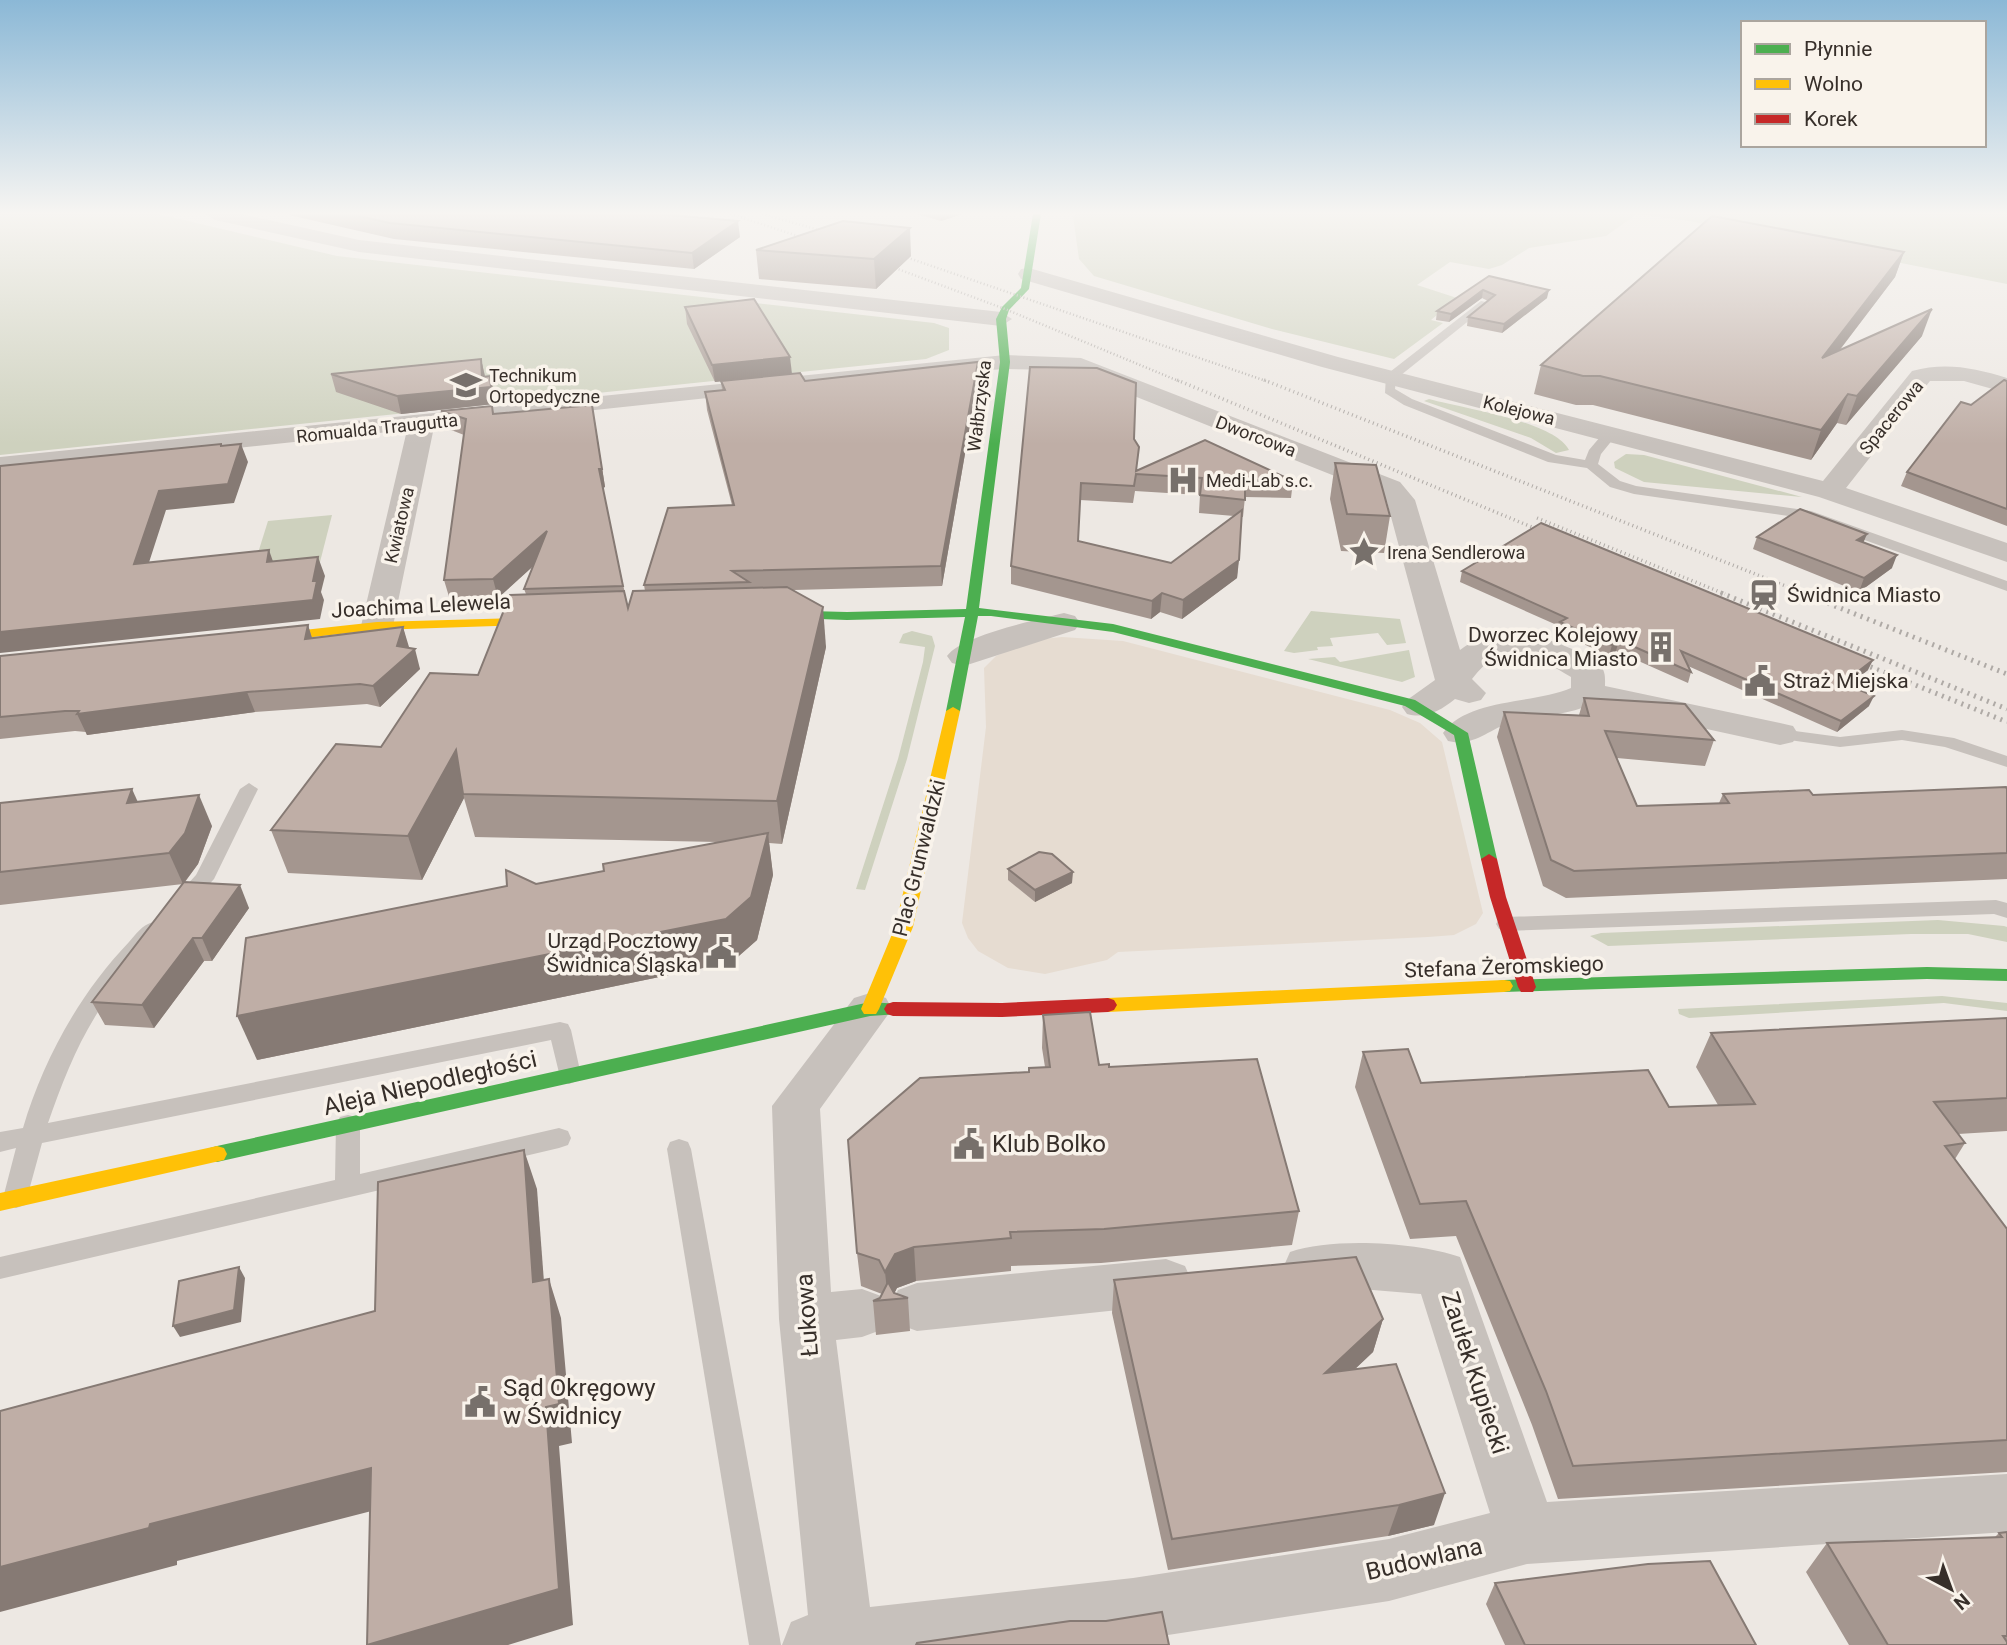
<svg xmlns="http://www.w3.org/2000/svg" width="2007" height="1645" viewBox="0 0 2007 1645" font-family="Roboto,sans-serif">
	<rect width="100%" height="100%" fill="#ede8e3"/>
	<g fill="#ced1be">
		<path d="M0,214H158L337,256L934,323L949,328V350L926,359L0,455Z"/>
		<path d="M1077,214H2007V284L1689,221L1637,214L1606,236L1529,248L1502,265L1489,269L1450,262L1417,285L1457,298L1431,320L1443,323L1394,359L1272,329L1094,276L1079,259L1073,216Z"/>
		<path d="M1429,399C1461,408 1554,421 1569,450L1556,453L1531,438L1424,401Z"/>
		<path d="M1626,454L1644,455L1802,497L1644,482L1615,468L1614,462Z"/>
		<path d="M332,515L320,562L253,569L268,521Z"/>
		<path d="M1311,611L1400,619L1406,643L1387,645L1378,633L1330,638L1333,646L1317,647L1318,650L1294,653L1284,651Z"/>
		<path d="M912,631L932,636L935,646L907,759L865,890L856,889L898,759L923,662L925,647L899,643L903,634Z"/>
		<path d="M1409,650L1415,677L1402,682L1308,659L1335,657L1340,662Z"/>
		<path d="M1938,920L2004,926L2007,927V942L1968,934H1911L1608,946L1590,936L1601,933Z"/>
		<path d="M1942,996L2007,1003V1011L1944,1003L1689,1018L1679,1014L1678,1009Z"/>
	</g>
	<path fill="#e6dcd1" d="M1062,637L1123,641L1390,710L1420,723L1442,742L1483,913L1476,924L1454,935L1428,937L1118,952L1107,960L1045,974L1008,968L978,951L968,938L962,923L986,727L984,668L996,656L1033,640Z"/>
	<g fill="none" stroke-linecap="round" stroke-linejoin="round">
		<g fill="#c7c1bc" fill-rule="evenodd">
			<path d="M1481,301L1491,303L1396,379L1395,389L1412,399L1556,455L1585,460L1589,450L1606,430H1616L1618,433L1601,454L1598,464L1620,481L1636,486L1811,511L2007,581V591L1803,518L1634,494L1610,487L1587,468L1548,462L1404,405L1385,393L1386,375Z"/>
			<path d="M1780,729L1840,737L1902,730L1954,738L2007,756V767L1945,747L1902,740L1840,747L1774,738L1771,734L1774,730Z"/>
			<path d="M249,783L258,789L214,879L189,906H175L172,901L196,875L240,789Z"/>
			<path d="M1996,900L2007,903V918L1994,914L1506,931L1499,929L1496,924L1499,919L1506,917Z"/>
			<path d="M153,922L160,924L163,929C150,951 127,970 112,992C82,1031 64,1077 48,1123L560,1022L568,1024L571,1030L581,1075L577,1081L569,1084L561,1081L551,1040L42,1143L25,1205L16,1208L7,1205L3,1198L16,1148L0,1152V1132L23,1128C43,1060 80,993 129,942C136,934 142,925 153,922Z"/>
			<path d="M348,1115L356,1117L360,1124V1174L559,1128L568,1131L571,1138L568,1145L559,1148L0,1279V1257L335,1180L336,1124L340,1117Z"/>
			<path d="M679,1139L688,1142L691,1149L781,1645H749L667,1149L670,1142Z"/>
		</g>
		<g fill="#c7c1bc" fill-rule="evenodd">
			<path d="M205,214H241L359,240L1001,312L1012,319L1001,326L359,252L215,220Z"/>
			<path d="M1029,268L1338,357L1823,481L1912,371C1946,362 1974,368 2007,378V393L1964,381H1930L1846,488L2007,543V562L1819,497L1322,367L1021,279L1018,274L1021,269Z"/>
			<path d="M1005,355L1081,358L1400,482L1415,500L1460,650C1472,641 1485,635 1500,633C1527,629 1580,648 1600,666C1606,671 1605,679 1605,686L1780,723L1793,726L1798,734L1793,742L1780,745L1592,704C1565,717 1538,714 1511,722C1488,730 1474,747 1448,741L1443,733C1467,698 1535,704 1571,688V677C1532,654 1504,637 1472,679L1486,693L1481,700L1469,703L1455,699C1440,711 1426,719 1407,714L1402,707L1407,700L1435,680L1387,502L1380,494L1069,370L1005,369L944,373L434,427L393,626L388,633L377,636L366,633L361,626L407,430L0,473V457Z"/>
			<path d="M1064,613L1075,616L1080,623L1075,630L964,666L952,663L947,656C962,635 1037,620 1064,613Z"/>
			<path d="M870,993L886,998L892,1009L820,1109L831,1292L862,1289L881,1296L889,1313L881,1330L862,1337L836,1340L870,1607L1133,1578L1389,1539L1490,1513L1421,1294L1337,1287L1309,1291L1290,1284L1283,1268L1290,1252C1332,1237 1418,1242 1460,1257L1547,1502L2007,1474V1532L1527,1564L1389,1601L1103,1645H782L791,1622L808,1615L779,1319L772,1106L854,998Z"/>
			<path d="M1166,1259L1185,1266L1192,1282L1185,1298L1166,1305L917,1331L898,1324L890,1307L898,1290L917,1283Z"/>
		</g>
		<g fill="#4caf50" fill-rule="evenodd">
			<path d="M1033,214H1041L1029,289L1009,310L1006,319L1010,362L979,608L1113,624L1415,700L1468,733L1497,859L1495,863H1483L1481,859L1454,735L1405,706L1113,632L991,616H978L960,711L953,715L946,711L965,617L847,620L767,617V611L772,610L847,612L966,609L1000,362L996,319L1002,307L1021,288Z"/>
			<path d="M1927,967L2007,969V981L1927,979L1504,992L1498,991L1495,986L1498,981L1504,980Z"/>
			<path d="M870,1002L899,1004L902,1009L899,1014L870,1016L217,1162L210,1160L207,1154L210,1148L217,1146Z"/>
		</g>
		<g fill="#ffc107" fill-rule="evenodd">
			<path d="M551,617L556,618V624L377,630L258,643L251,639L258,635L377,622Z"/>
			<path d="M953,707L960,711L913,927L879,1009L876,1014H864L861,1009L895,927L946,711Z"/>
			<path d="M1504,980L1510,981L1513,986L1510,991L1504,992L1108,1012L1102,1010L1099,1005L1102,1000L1108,998Z"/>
			<path d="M217,1146L224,1148L227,1154L224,1160L0,1211V1193Z"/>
		</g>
		<g fill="#c62828" fill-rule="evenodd">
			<path d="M1489,854L1497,859L1506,897L1536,987L1533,992H1521L1518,987L1490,897L1481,859Z"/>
			<path d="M1108,998L1114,1000L1117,1005L1114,1010L1108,1012L1002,1017L893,1016L887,1014L884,1009L887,1004L893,1002L1002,1003Z"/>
		</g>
		<g stroke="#afaaa6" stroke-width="2.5" stroke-dasharray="1 2.5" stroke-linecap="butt">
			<path d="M731,214L816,242"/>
			<path d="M762,214L837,235"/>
			<path d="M891,252L1269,382"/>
			<path d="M879,262L1005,309L1181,382"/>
		</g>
		<g stroke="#afaaa6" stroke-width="3.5" stroke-dasharray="1 3.5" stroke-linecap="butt">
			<path d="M1177,380L1551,535"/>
			<path d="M1264,380L1806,594"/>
			<path d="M1537,518L1725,594"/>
		</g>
		<g stroke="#afaaa6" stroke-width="5" stroke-dasharray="2 5" stroke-linecap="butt">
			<path d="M1721,593L2007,709"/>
			<path d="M1802,593L2007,674"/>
			<path d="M1851,659L2007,722"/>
		</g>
	</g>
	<g fill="#a4968f" fill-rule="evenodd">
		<path d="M289,214H659L740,237L694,269L394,239L289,215Z"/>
		<path d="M917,214H962L941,221Z"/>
		<path d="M756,250L911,256L876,289L759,279Z"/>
		<path d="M1904,252L1895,277L1839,351L1922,336L1846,425L1837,423L1811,460L1593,405H1576L1534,394L1541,365Z"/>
		<path d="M1489,276L1547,298L1502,333L1467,326L1468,317L1488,301L1482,298L1449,322L1436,320L1437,311Z"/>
		<path d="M685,307L792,374L805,381L978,362V379L942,586L794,590L826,647L782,844L769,843L773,875L757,940L732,962L257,1060L536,884L604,871L718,842L475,837L464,798L422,880L288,873L271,830L478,675L526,594L524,589L533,566L498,598L450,600L444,580L464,435L446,428L441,411L492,406L494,414L595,422L605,487L603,488L628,608L645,591L644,585L732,505L707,410L705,392L722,390L721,381L715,382L687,324Z"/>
		<path d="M481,359L485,376H490L494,393V404L401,414L336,392L331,374Z"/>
		<path d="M1097,368L1134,439L1137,470L1293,481L1291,498L1245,497L1243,517H1242L1237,578L1182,619L1160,612L1151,619L1011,584V566ZM1135,491L1200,495L1199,513L1234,516L1171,563L1078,541L1080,500L1133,503Z"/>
		<path d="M2007,381V526L1901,486L1907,472L1971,405Z"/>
		<path d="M1335,463L1390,516L1384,553L1341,551L1330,499Z"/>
		<path d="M1757,537L1863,543L1892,568L1859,592L1753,549Z"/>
		<path d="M1462,571L1868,670L1849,685L1869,706L1837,732L1688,666L1691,672L1688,683L1616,651L1609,656L1558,632L1559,626L1460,582Z"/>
		<path d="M308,625L312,638L403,627L408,648L420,669L380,707L367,704L255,712L87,735L86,732L75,731L0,739V656Z"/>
		<path d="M1584,698L1714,740L1705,766L1617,758L1637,806L1719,803L1723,794L1813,795L2007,789V879L1566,898L1543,886L1497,737L1504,712L1579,715Z"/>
		<path d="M138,802L212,826L198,864L185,882L249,908L212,961H204L154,1028L105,1025L92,1002L183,884L0,905V803Z"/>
		<path d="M1008,869L1072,883L1035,902L1008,880Z"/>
		<path d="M1043,1015L1099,1065L1109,1067L1299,1211L1292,1245L1101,1263L1011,1266V1271L916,1281L897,1288L894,1293L908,1298L910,1331L876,1335L873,1301L880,1298L882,1294L861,1286L857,1253L1029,1072L1045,1067L1042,1048Z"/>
		<path d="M2007,1018V1131L1958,1134L1965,1143L1955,1159L2007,1229V1472L1558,1499L1532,1425L1456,1236L1410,1239L1355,1087L1363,1052L1421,1083L1669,1107L1718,1105L1696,1067L1711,1033Z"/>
		<path d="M1114,1280L1383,1319L1373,1352L1355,1369L1434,1525L1388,1536L1168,1570L1112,1313Z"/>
		<path d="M2007,1532V1645H1849L1806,1572L1827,1543L1995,1537L1999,1533Z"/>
		<path d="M1495,1583L1756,1645H1505L1486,1604Z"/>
	</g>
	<g fill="#867a74">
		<path d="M941,214H962L941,221Z"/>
		<path d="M738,221L740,237L694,269L692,253Z"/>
		<path d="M910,228L911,256L876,289L874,259Z"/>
		<path d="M1904,252L1895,277L1812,386L1822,358Z"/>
		<path d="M1483,290L1482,298L1449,322L1451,314Z"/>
		<path d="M1549,290L1547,298L1502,333L1504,324Z"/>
		<path d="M1932,309L1922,336L1846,425L1857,396Z"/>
		<path d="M790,357L792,374L715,382L712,365Z"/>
		<path d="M481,359L485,377L490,376L494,393V404L401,414L397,396L482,377Z"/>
		<path d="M978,362V379L942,586L941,566Z"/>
		<path d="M1848,394L1837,423L1811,460L1821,430Z"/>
		<path d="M595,422L605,487L602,488L599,469Z"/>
		<path d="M241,444L248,462L234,503L166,510L142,584L134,564L159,491Z"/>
		<path d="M547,531L551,550L498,598L493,579Z"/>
		<path d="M1867,534L1862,546L1857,540Z"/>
		<path d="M269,550L276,570L267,562Z"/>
		<path d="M1897,555L1892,568L1859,592L1864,578Z"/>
		<path d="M318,557L325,576L321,592L324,600L320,619L0,653V632L313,581Z"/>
		<path d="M1239,560L1237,578L1182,619L1183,600Z"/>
		<path d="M1162,593L1160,612L1151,619L1152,601Z"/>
		<path d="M823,607L826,647L782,844L777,801Z"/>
		<path d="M308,625L314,645L305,639Z"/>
		<path d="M403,627L409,647L406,657L415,649L420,669L380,707L373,686L397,646Z"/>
		<path d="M1619,640L1616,651L1609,656L1612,645Z"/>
		<path d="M1873,660L1868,670L1839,693L1843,683Z"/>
		<path d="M247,692L255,712L87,735L77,714Z"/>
		<path d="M1874,696L1869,706L1837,732L1841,721Z"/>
		<path d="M456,750L464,798L422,880L408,836Z"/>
		<path d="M132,789L146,820L127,803Z"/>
		<path d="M199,795L212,826L198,864L183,884L169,853Z"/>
		<path d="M768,833L773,875L757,940L732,962L257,1060L237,1016Z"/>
		<path d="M1073,872L1072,883L1035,902V890Z"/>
		<path d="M240,885L249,908L212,961L202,938Z"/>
		<path d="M193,938L204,961L154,1028L142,1005Z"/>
		<path d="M524,1150L537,1189L547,1322L533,1282Z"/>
		<path d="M914,1247L916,1281L897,1288L891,1300H888L885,1272L895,1254Z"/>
		<path d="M239,1267L245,1278L241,1322L180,1337L173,1326Z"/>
		<path d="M549,1279L561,1318L572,1443L559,1446L573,1625L508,1645H369L546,1407Z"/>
		<path d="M1383,1319L1373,1352L1317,1405L1325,1373Z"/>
		<path d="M371,1468L391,1506L177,1561V1565L0,1612V1567L150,1524Z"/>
		<path d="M1445,1493L1434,1525L1388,1536L1399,1505Z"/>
	</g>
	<g fill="#bfaea6" stroke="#867a74" stroke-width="2">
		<path d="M349,214H659L738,221L692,253L390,223Z"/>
		<path d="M1712,216L1904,252L1822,358L1932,309L1857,396L1848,394L1821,430L1600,376H1583L1541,365Z"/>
		<path d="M843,221L910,228L874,259L756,250Z"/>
		<path d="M1489,276L1549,290L1504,324L1468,317L1495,295L1483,290L1451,314L1437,311Z"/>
		<path d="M754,299L790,357L712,365L685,307Z"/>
		<path d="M481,359L482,377L490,376L491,387L397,396L331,374Z"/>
		<path d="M978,362L941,566L732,571L749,582L644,585L668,508L734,505L705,392L725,390L721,381L800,373L805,381Z"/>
		<path d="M1030,367L1097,368L1136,383L1134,439L1139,447L1136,471L1205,440L1293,481L1245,480V500L1200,495L1202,478L1136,474L1134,486L1081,483L1078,541L1171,563L1242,510L1239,560L1183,600L1162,593L1152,601L1011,566Z"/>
		<path d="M2004,380L2007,381V509L1907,472L1961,402L1971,405Z"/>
		<path d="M592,405L602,469H599L623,586L524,589L547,531L493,579L444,580L466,419L441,411L492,406L493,414Z"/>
		<path d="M221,444V446L241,444L228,484L159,491L134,564L269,550L267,562L318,557L313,581H317L313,600L0,632V466Z"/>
		<path d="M1335,463L1376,465L1390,516L1347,514Z"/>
		<path d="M1800,509L1867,534L1857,540L1897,555L1864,578L1757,537Z"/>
		<path d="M1541,523L1873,660L1843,683L1874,696L1841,721L1681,651L1691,672L1619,640L1612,645L1560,622L1567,618L1462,571Z"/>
		<path d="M787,587L823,607L777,801L463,794L456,750L408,836L271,830L336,744L381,747L430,673L478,675L510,595L624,591L628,608L633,591Z"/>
		<path d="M308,625L305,639L403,627L397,646L415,649L373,686L360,684L247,692L77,714L79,711H65L0,717V656Z"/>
		<path d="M1584,698L1685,704L1714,740L1605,731L1637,806L1729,803L1723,794L1809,790L1813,795L2006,787L2007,789V853L1574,871L1551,860L1504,712L1589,716Z"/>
		<path d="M132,789L127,803L199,795L185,833L169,853L0,872V803Z"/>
		<path d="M768,833L751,897L726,919L237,1016L246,938L507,886L506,870L536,884L604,871L603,864Z"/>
		<path d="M1039,852L1052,854L1073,872L1035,890L1008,869Z"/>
		<path d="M184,882L240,885L202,938H193L142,1005L92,1002Z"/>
		<path d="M1090,1012L1099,1065L1109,1064V1067L1257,1059L1299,1211L1104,1229L1010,1232L1011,1238L914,1247L895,1254L885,1272L879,1260L857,1253L848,1140L920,1078L1029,1072V1068L1050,1067L1043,1015Z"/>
		<path d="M2007,1018V1098L1934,1102L1965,1143L1945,1146L2007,1229V1440L1573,1466L1546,1391L1466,1201L1420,1204L1363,1052L1408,1049L1421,1083L1648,1070L1669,1107L1755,1104L1711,1033Z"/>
		<path d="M524,1150L533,1282L549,1279L559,1404L546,1407L559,1589L367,1645L371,1468L150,1524L149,1528L0,1567V1411L375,1311L378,1182Z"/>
		<path d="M1356,1257L1383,1319L1325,1373L1396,1364L1445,1493L1399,1505L1172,1539L1114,1280Z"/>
		<path d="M239,1267L234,1310L173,1326L179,1281Z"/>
		<path d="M888,1282L894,1293L908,1298L873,1301L880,1298Z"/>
		<path d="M2007,1532V1636H2003L2007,1642V1645H1888L1827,1543L2002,1537L1999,1533Z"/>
		<path d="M1710,1561L1756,1645H1525L1495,1583L1648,1564Z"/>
		<path d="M1162,1612L1169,1645H916L917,1643L1070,1621H1106Z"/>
	</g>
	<linearGradient id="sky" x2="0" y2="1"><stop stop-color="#8bb8d6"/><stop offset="0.48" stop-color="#f7f5f2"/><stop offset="1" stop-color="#f7f5f2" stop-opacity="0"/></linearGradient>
	<rect width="2007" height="444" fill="url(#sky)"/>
	<defs>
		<symbol id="school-bare" viewBox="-9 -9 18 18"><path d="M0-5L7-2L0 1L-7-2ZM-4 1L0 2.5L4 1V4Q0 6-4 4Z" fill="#77706b" stroke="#f9f3eb" stroke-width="2.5" paint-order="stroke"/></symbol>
		<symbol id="hospital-bare" viewBox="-9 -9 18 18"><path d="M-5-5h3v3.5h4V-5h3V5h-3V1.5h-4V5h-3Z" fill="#77706b" stroke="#f9f3eb" stroke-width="2.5" paint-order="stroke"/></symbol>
		<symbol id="sight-bare" viewBox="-9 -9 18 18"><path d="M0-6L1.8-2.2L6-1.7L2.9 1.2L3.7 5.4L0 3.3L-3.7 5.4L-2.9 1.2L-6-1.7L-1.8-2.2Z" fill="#77706b" stroke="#f9f3eb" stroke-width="2.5" paint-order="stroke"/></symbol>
		<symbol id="station-bare" viewBox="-9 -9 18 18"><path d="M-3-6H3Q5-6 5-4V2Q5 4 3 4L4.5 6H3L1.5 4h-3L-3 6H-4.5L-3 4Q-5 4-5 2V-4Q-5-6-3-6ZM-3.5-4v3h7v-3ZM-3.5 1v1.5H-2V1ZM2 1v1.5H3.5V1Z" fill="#77706b" stroke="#f9f3eb" stroke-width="2.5" paint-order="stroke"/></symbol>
		<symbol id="building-bare" viewBox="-9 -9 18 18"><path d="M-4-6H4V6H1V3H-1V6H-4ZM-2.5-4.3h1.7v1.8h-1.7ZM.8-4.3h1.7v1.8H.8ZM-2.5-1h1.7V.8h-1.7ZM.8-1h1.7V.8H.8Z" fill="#77706b" stroke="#f9f3eb" stroke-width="2.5" paint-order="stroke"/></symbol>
		<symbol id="civic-bare" viewBox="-9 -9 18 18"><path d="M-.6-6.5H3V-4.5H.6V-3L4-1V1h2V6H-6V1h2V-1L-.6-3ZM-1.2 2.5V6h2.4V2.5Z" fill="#77706b" stroke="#f9f3eb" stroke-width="2.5" paint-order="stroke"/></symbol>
	</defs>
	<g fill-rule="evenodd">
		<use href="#school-bare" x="444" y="363" width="44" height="44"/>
		<use href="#hospital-bare" x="1161" y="458" width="44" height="44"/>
		<use href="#sight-bare" x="1342" y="530" width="44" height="44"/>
		<use href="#station-bare" x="1742" y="573" width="44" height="44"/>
		<use href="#building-bare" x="1639" y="625" width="44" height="44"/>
		<use href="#civic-bare" x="1738" y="659" width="44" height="44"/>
		<use href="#civic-bare" x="699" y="931" width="44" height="44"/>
		<use href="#civic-bare" x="947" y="1122" width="44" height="44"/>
		<use href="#civic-bare" x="458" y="1380" width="44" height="44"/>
	</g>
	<g text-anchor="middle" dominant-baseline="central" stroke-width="7" stroke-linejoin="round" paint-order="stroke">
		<g font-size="18" fill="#372f2a" stroke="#f9f3eb" text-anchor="start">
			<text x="489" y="375">Technikum<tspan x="489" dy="21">Ortopedyczne</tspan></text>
			<text x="1206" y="480">Medi-Lab s.c.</text>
			<text x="1387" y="552">Irena Sendlerowa</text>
		</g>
		<g font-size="18" fill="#372f2a" stroke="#f9f3eb">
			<text transform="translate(979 406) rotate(-83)">Wałbrzyska</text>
			<text transform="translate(1519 410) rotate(14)">Kolejowa</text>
			<text transform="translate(1891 417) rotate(-51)">Spacerowa</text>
			<text transform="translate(377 428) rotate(-6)">Romualda Traugutta</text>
			<text transform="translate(1256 436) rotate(21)">Dworcowa</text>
			<text transform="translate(399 525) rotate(-77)">Kwiatowa</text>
		</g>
		<g font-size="21" fill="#372f2a" stroke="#f9f3eb" text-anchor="start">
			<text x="1787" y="595">Świdnica Miasto</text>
			<text x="1638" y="635" text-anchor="end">Dworzec Kolejowy<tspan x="1638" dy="24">Świdnica Miasto</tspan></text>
			<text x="1783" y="681">Straż Miejska</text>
			<text x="698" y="941" text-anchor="end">Urząd Pocztowy<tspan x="698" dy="24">Świdnica Śląska</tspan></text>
		</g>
		<g font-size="21" fill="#372f2a" stroke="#f9f3eb">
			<text transform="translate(421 606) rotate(-3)">Joachima Lelewela</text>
			<text transform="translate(919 858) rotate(-76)">Plac Grunwaldzki</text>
			<text transform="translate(1504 967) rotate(-2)">Stefana Żeromskiego</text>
		</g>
		<g font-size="24" fill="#372f2a" stroke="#f9f3eb">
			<text transform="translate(430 1083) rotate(-13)">Aleja Niepodległości</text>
			<text transform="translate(807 1315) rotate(-94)">Łukowa</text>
			<text transform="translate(1475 1373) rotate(72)">Zaułek Kupiecki</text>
			<text transform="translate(1424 1559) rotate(-13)">Budowlana</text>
		</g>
		<g font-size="24" fill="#372f2a" stroke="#f9f3eb" text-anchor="start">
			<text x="992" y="1144">Klub Bolko</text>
			<text x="503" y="1388">Sąd Okręgowy<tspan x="503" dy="28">w Świdnicy</tspan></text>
		</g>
	</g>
	<rect x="1741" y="21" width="245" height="126" fill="#f9f3eb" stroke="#aba59e" stroke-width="2"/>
	<rect x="1755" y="44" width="35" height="10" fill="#4caf50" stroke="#aba59e" stroke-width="2"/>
	<text x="1804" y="56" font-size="21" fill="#372f2a">Płynnie</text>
	<rect x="1755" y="79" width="35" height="10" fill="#ffc107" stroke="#aba59e" stroke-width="2"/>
	<text x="1804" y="91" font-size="21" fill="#372f2a">Wolno</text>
	<rect x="1755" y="114" width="35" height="10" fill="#c62828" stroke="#aba59e" stroke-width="2"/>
	<text x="1804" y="126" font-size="21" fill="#372f2a">Korek</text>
	<g transform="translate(1951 1589) rotate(139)" stroke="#f9f3eb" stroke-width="5" paint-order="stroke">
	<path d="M0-5L12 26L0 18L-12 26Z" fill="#372f2a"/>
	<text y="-10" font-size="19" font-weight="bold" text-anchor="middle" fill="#372f2a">N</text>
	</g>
</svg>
